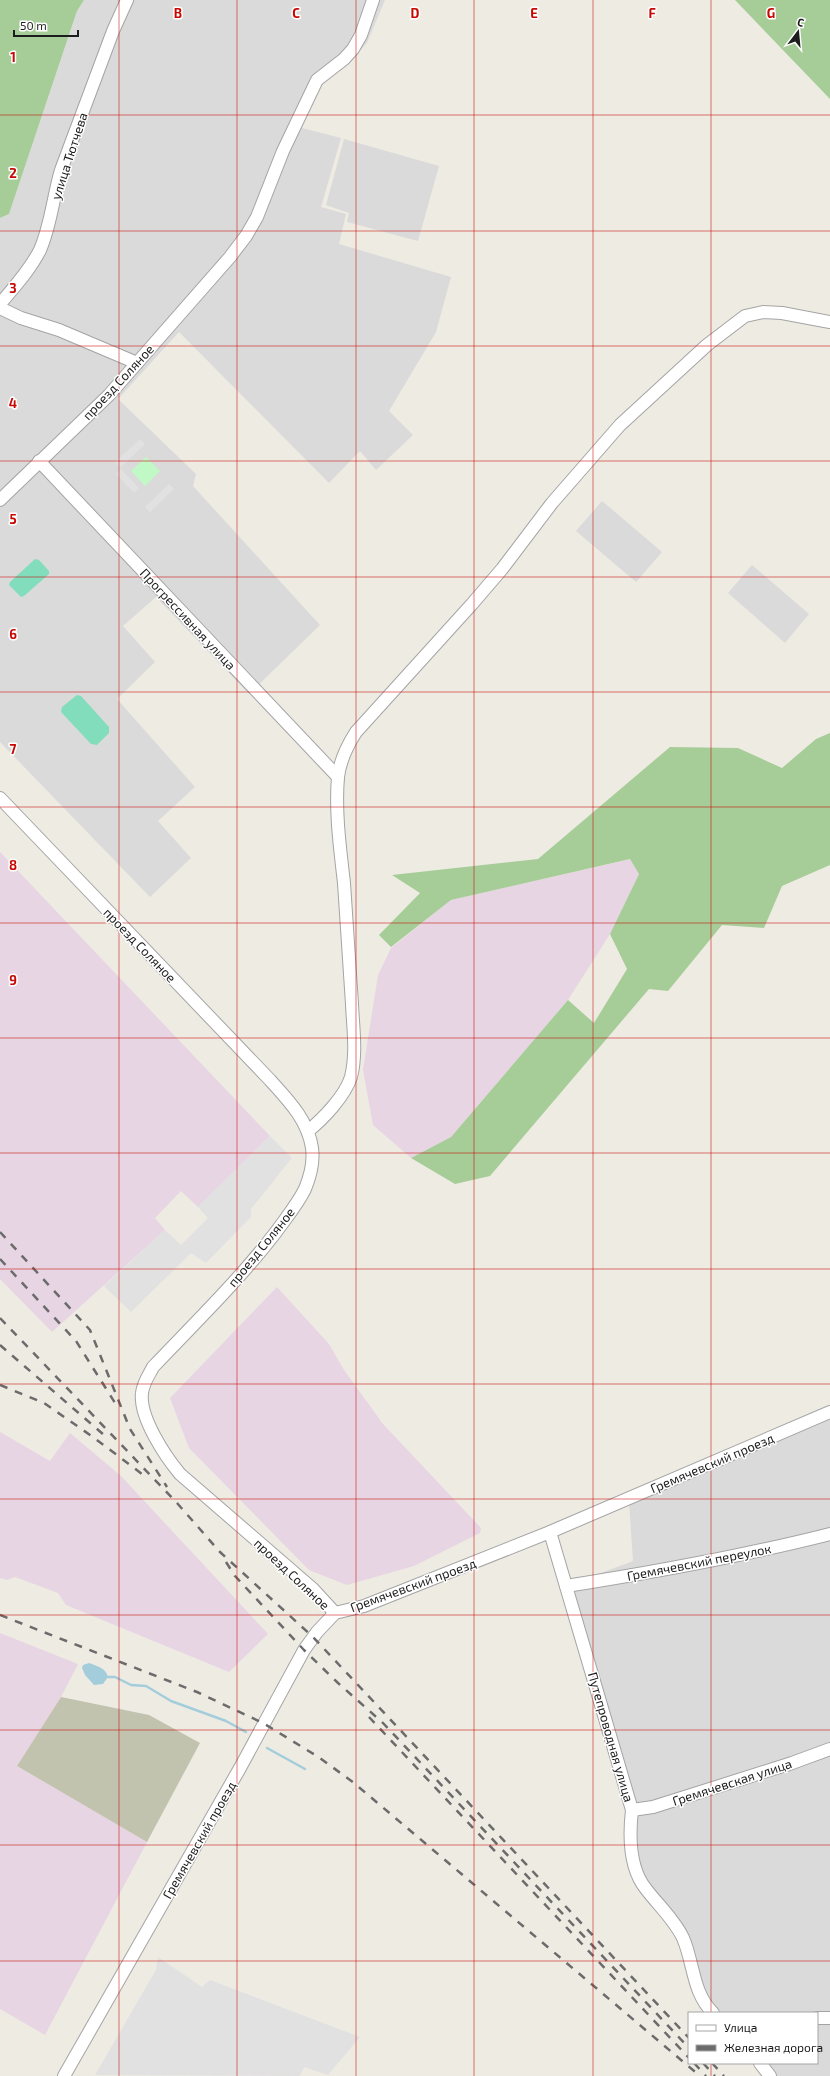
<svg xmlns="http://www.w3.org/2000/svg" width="830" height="2076" viewBox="0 0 830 2076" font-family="'Exo 2',sans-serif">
	<rect width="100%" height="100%" fill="#eeebe3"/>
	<g fill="#dbdada">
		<path d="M84,0H385L367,43L346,66L321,83L298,127L341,138L321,207L346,214L339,244L451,277L436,332L389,411L413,435L376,470L360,451L329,483L179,332L118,399L196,474L193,486L320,625L249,694L156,597L123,626L155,662L117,699L195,787L158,821L191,858L150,897L0,742V218L9,214L77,11Z"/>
		<path d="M344,139L439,166L418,241L347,222L349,213L326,205Z"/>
		<path d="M602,501L662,552L636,582L576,531Z"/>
		<path d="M752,565L809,614L785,643L728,593Z"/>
		<path d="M830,1417V2076H770L760,2063H817V2013H713L683,1938L645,1888L630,1827L566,1586L633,1561L629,1502Z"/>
	</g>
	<g fill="#e7d5e3">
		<path d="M0,852L270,1136L198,1207L181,1191L155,1218L165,1230L52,1332L0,1279Z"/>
		<path d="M631,859L639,874L610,934L568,1000L451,1137L411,1158L373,1125L363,1070L378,975L391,948L451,900Z"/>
		<path d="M277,1287L329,1344L344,1370L383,1424L481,1528L480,1533L414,1566L347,1585L309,1570L189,1448L170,1398Z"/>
		<path d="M0,1432L50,1461L70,1433L121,1476L268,1634L229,1672L66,1605L58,1593L15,1577L7,1580L0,1578Z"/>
		<path d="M0,1633L78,1664L61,1697L17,1766L147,1842L45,2035L0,2009Z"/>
	</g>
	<path fill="#c2c3af" d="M61,1697L149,1715L200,1743L147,1842L17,1766Z"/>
	<g fill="#a6cd98">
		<path d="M0,0H84L77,11L9,214L0,218Z"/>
		<path d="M735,0H830V99Z"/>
		<path d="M830,733V865L782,886L764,928L722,925L668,991L649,989L490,1176L455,1184L411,1158L451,1137L568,1000L594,1023L627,969L610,934L639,874L630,859L451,900L391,947L379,935L420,893L392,875L538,859L670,747L738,748L782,768L816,739Z"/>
	</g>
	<path fill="#c0f8c6" d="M146,457L160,471L145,486L131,471Z"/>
	<g fill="#82ddbc">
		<path d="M35,559L39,560L49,571V574L24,596L21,597L9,585L10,582Z"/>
		<path d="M77,695L81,696L109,727V733L97,745L91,744L61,712L62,707Z"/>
	</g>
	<g fill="#e1e1e1">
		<path d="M140,439L145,444L120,468L115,462Z"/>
		<path d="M121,469L139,488L134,493L116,474Z"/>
		<path d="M169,484L174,489L150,512L145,507Z"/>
		<path d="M270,1136L292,1158L251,1209V1217L206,1263L191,1253L131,1312L104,1286L165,1230L181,1245L208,1218L198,1207Z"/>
		<path d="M158,1957L202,1987L210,1980L360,2037L328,2075L304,2067L300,2076L95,2075L156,1970Z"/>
	</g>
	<path fill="#a4cddc" d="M89,1663C97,1666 106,1668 108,1677L103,1684L94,1685L85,1675L82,1668L83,1665Z"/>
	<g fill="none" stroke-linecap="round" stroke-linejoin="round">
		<g stroke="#a4cddc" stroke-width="2.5">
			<path d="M108,1677H115L131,1685L146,1686L171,1701L226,1721L246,1732"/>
			<path d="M267,1748L305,1769"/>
		</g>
		<defs>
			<g id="minor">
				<path d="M0,304C14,287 30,270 40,250C51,225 53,197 61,170L113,31L127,0"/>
				<path d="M0,308L21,318L59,330L137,363"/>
				<path d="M39,461L338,777"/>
				<path d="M0,500L109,395L230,257L246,236L257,217L283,151L317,80L344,59L353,49L361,35L373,0"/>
				<path d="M0,798L270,1080C288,1100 308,1120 312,1148C314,1162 310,1177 305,1189C297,1205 286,1218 276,1232C239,1280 195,1323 153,1367C149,1375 143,1383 142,1393C139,1417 165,1456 180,1474L313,1589L335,1613"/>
				<path d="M308,1131C323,1119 345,1096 351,1077C357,1053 353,1028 352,1004C349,964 347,923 344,883C340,848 335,812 338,777C340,760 347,746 356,732L472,604L502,569L552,503L620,425L707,345L745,316L763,312L782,313L830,322"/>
				<path d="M550,1532L632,1810C629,1836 629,1868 646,1889C658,1905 674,1919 683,1938C694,1963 692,1992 713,2013"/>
				<path d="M566,1586C655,1572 743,1556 830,1534"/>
				<path d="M632,1810L653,1807L792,1763L830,1749"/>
				<path d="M817,2018H830"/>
				<path d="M760,2063L770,2076"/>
				<path d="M64,2076L240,1768L304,1650L317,1632L335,1613L364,1606L550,1532L830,1412"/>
			</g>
		</defs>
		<use href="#minor" stroke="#a4a4a4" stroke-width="14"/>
		<use href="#minor" stroke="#fff" stroke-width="12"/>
		<g stroke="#6b6b6b" stroke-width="2.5" stroke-dasharray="8 8" stroke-linecap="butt">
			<path d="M0,1232L90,1330L130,1429L167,1487"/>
			<path d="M0,1259L76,1341L117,1406"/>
			<path d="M0,1318L177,1503L220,1552L313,1637L689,2038"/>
			<path d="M0,1345L104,1435"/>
			<path d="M0,1385L44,1403L93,1437L146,1477"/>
			<path d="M226,1562L235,1576L304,1650L338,1683L383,1723L689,2048"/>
			<path d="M0,1615L197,1692L263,1723L320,1758L354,1783L700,2076"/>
			<path d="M369,1717L689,2058"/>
			<path d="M694,2063L706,2076"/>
			<path d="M703,2063L715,2076"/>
			<path d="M712,2063L724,2076"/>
		</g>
	</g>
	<path fill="none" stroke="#c80903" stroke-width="1" stroke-opacity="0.55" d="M119,0V2076M237,0V2076M356,0V2076M474,0V2076M593,0V2076M711,0V2013M0,115H830M0,231H830M0,346H830M0,461H830M0,577H830M0,692H830M0,807H830M0,923H830M0,1038H830M0,1153H830M0,1269H830M0,1384H830M0,1499H830M0,1615H830M0,1730H830M0,1845H830M0,1961H830M711,2063V2076"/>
	<g text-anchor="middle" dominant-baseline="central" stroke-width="3" stroke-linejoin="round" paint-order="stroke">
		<g font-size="13" fill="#1d1d1d" stroke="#fff">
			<text transform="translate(69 156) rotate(-72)">улица Тютчева</text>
			<text transform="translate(118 382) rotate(-47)">проезд Соляное</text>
			<text transform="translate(188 619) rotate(47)">Прогрессивная улица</text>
			<text transform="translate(140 945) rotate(46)">проезд Соляное</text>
			<text transform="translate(261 1247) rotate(-51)">проезд Соляное</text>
			<text transform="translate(712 1463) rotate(-23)">Гремячевский проезд</text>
			<text transform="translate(699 1562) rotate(-11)">Гремячевский переулок</text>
			<text transform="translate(292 1574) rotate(43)">проезд Соляное</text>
			<text transform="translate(413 1585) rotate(-20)">Гремячевский проезд</text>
			<text transform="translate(611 1737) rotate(74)">Путепроводная улица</text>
			<text transform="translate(732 1782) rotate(-18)">Гремячевская улица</text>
			<text transform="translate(199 1840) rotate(-60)">Гремячевский проезд</text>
		</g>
	</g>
	<g font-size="13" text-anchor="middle" font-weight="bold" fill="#c80903" stroke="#fff" stroke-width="3" stroke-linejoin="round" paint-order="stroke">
		<text x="178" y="18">B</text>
		<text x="296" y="18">C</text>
		<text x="415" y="18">D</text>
		<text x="534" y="18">E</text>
		<text x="652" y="18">F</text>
		<text x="771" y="18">G</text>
		<text x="13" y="62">1</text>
		<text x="13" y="178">2</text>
		<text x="13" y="293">3</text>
		<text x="13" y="408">4</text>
		<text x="13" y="524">5</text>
		<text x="13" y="639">6</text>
		<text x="13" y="754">7</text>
		<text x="13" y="870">8</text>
		<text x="13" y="985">9</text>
	</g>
	<rect x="688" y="2012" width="130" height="52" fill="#ffffff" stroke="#a5a5a5"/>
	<rect x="696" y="2025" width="20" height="6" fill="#ffffff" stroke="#a5a5a5"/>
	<text x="724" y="2032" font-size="12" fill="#1d1d1d">Улица</text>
	<rect x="696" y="2045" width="20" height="6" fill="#6b6b6b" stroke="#a5a5a5"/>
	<text x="724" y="2052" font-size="12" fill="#1d1d1d">Железная дорога</text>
	<g transform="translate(798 32) rotate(16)" stroke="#ffffff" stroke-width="3" paint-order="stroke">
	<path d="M0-3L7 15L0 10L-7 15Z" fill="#1d1d1d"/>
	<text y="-6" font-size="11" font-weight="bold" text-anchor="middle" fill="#1d1d1d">С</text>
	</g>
	<path d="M14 30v6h64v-6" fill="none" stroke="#1d1d1d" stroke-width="2"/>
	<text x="20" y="30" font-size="12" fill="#1d1d1d" stroke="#ffffff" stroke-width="3" paint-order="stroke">50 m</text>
</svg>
